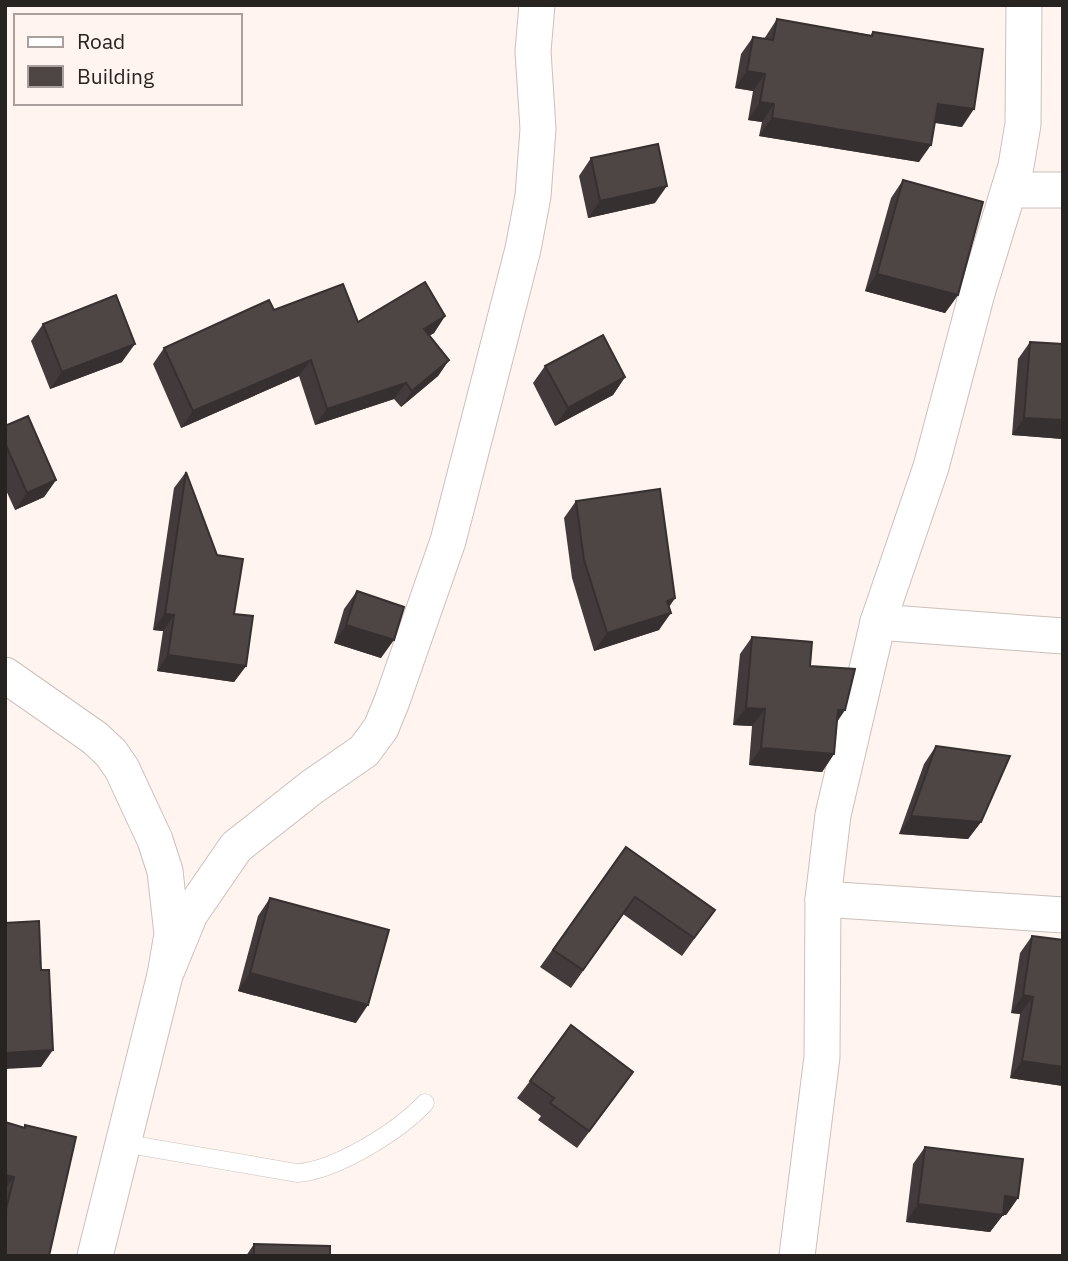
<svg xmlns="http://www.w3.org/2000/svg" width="1068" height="1261" viewBox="0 0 1068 1261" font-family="'IBM Plex Sans',sans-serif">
	<rect width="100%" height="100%" fill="#fff4ef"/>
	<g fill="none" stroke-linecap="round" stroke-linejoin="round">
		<defs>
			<path id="service" d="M122,1143L297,1173C335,1171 399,1131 425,1103"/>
			<g id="minor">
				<path d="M1009,190H1063"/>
				<path d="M878,622L1063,636"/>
				<path d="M5,675L95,738L111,753L122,769L155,840L165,871L172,934L165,975L95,1256"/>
				<path d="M823,899L1063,915"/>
				<path d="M165,975L190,914L236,847L312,787L364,751L381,728L392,701L448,541L523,249L533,196L538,129L533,51L537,5"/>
				<path d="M797,1256L822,1057L823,899L833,815L878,622L931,467L977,293L1016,166L1023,124L1024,5"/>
			</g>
		</defs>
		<use href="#service" stroke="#cac0bc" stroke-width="19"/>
		<use href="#minor" stroke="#cac0bc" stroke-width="37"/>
		<use href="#service" stroke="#fff" stroke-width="18"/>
		<use href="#minor" stroke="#fff" stroke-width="35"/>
	</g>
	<g fill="#433b3b">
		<path d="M777,19L871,35L873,32L962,127L935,123L919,162L759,136L762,122L748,120L753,91L735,88L741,54L753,37L764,39Z"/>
		<path d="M591,158L655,203L588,218L579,176Z"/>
		<path d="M903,180L958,295L945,313L865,291L891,198Z"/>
		<path d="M274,310L358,322L445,316L434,333L429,336L449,360L438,376L401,407L394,399L315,425L299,376L181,428L153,364L164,348Z"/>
		<path d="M43,324L122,362L50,389L31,341Z"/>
		<path d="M1030,342L1063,439L1012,435L1018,359Z"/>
		<path d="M545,366L625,377L613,395L555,426L533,383Z"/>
		<path d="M5,426L56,480L44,497L15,510L5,488Z"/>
		<path d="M186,472L234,614L246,666L234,682L157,671L163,631L153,630L174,488Z"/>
		<path d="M576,501L675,598L669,607L659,630L594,651L572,578L564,518Z"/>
		<path d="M357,591L381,658L334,643L344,609Z"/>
		<path d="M752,637L810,666L845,710L837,721L834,754L822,772L749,765L752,726L733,725L740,654Z"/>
		<path d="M936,746L981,822L968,839L899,834L924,764Z"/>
		<path d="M626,847L715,910L682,956L623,914L571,988L540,967Z"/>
		<path d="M270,898L356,1023L238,991L258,916Z"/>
		<path d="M1032,936L1063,1086L1010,1078L1020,1014L1011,1013L1020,953Z"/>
		<path d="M633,1072L577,1148L538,1120L541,1116L517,1098L530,1081Z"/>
		<path d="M5,1122L24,1128L25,1125L5,1256Z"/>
		<path d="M925,1147L1018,1198L1006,1215H1003L990,1232L906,1222L913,1164Z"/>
		<path d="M254,1244L330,1256H246Z"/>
	</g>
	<g fill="#373030">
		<path d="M747,71L765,74L753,91L735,88Z"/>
		<path d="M760,102L774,104L762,122L748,120Z"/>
		<path d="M938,104L974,109L962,127L925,121Z"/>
		<path d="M772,118L931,145L919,162L759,136Z"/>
		<path d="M667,186L655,203L588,218L600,201Z"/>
		<path d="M877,274L958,295L945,313L865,291Z"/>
		<path d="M445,316L434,333L412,345L424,329Z"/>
		<path d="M135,344L122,362L50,389L62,372Z"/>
		<path d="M311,360L299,376L181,428L193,411Z"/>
		<path d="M449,360L438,376L401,407L412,391Z"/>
		<path d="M625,377L613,395L555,426L568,408Z"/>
		<path d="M406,383L394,399L315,425L327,409Z"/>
		<path d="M1024,418L1063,420V439L1012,435Z"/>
		<path d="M56,480L44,497L15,510L27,493Z"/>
		<path d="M675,598L663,615L671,613L659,630L594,651L607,633L667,601Z"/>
		<path d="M165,614L174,615L163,631L153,630Z"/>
		<path d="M346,625L394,640L381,658L334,643Z"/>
		<path d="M168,655L246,666L234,682L157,671Z"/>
		<path d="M746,708L765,709L752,726L733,725Z"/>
		<path d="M838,710H845L833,728Z"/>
		<path d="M761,748L834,754L822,772L749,765Z"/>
		<path d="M911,816L981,822L968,839L899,834Z"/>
		<path d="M250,973L368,1005L356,1023L238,991Z"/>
		<path d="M1023,995L1033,997L1020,1014L1011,1013Z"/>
		<path d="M53,1050L41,1067L5,1069V1053Z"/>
		<path d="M1022,1061L1063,1067V1086L1010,1078Z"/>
		<path d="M633,1072L621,1089L577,1148L589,1131Z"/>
		<path d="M5,1175L14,1177L5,1189Z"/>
		<path d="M1005,1196L1018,1198L1006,1215L993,1213Z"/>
		<path d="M918,1204L1003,1215L990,1232L906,1222Z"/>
	</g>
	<g fill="#4e4545" stroke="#373030" stroke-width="2">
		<path d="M777,19L872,36L873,32L983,49L974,109L938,104L931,145L772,118L774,104L760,102L765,74L747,71L753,37L773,40Z"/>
		<path d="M658,144L667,186L600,201L591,158Z"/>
		<path d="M903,180L983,202L958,295L877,274Z"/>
		<path d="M425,282L445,316L424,329L449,360L412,391L406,383L327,409L311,360L193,411L164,348L269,300L274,310L343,284L358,322Z"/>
		<path d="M116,295L135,344L62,372L43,324Z"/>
		<path d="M603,335L625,377L568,408L545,366Z"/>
		<path d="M1030,342L1063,344V420L1024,418Z"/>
		<path d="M28,416L56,480L27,493L5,443V426Z"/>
		<path d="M186,472L217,555L243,559L234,614L253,616L246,666L168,655L174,615L165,614Z"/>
		<path d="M660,489L675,598L667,601L671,613L607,633L584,560L576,501Z"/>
		<path d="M357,591L404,607L394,640L346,625Z"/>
		<path d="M752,637L812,642L810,666L855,669L845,710H838L834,754L761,748L765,709L746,708Z"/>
		<path d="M936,746L1010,756L981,822L911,816Z"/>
		<path d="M626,847L715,910L694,938L635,897L583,970L553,950Z"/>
		<path d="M270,898L389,930L368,1005L250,973Z"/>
		<path d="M39,921L41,970H49L53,1050L5,1053V923Z"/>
		<path d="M1032,936L1063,940V1067L1022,1061L1033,997L1023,995Z"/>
		<path d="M571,1025L633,1072L589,1131L550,1103L554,1098L530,1081Z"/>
		<path d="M5,1122L25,1128V1125L76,1137L49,1256H5V1213L14,1177L5,1175Z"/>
		<path d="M925,1147L1023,1159L1018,1198L1005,1196L1003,1215L918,1204Z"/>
		<path d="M254,1244L330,1246V1256H254Z"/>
	</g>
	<rect width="1068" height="1261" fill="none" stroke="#272321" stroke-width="14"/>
	<rect x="14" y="14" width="228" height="91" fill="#fff4ef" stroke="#a9a09d" stroke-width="2"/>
	<rect x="28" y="37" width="35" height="10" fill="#ffffff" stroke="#a9a09d" stroke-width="2"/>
	<text x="77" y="49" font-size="21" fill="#272321">Road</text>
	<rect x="28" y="66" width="35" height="21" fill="#4e4545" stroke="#a9a09d" stroke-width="2"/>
	<text x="77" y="84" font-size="21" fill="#272321">Building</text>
</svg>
